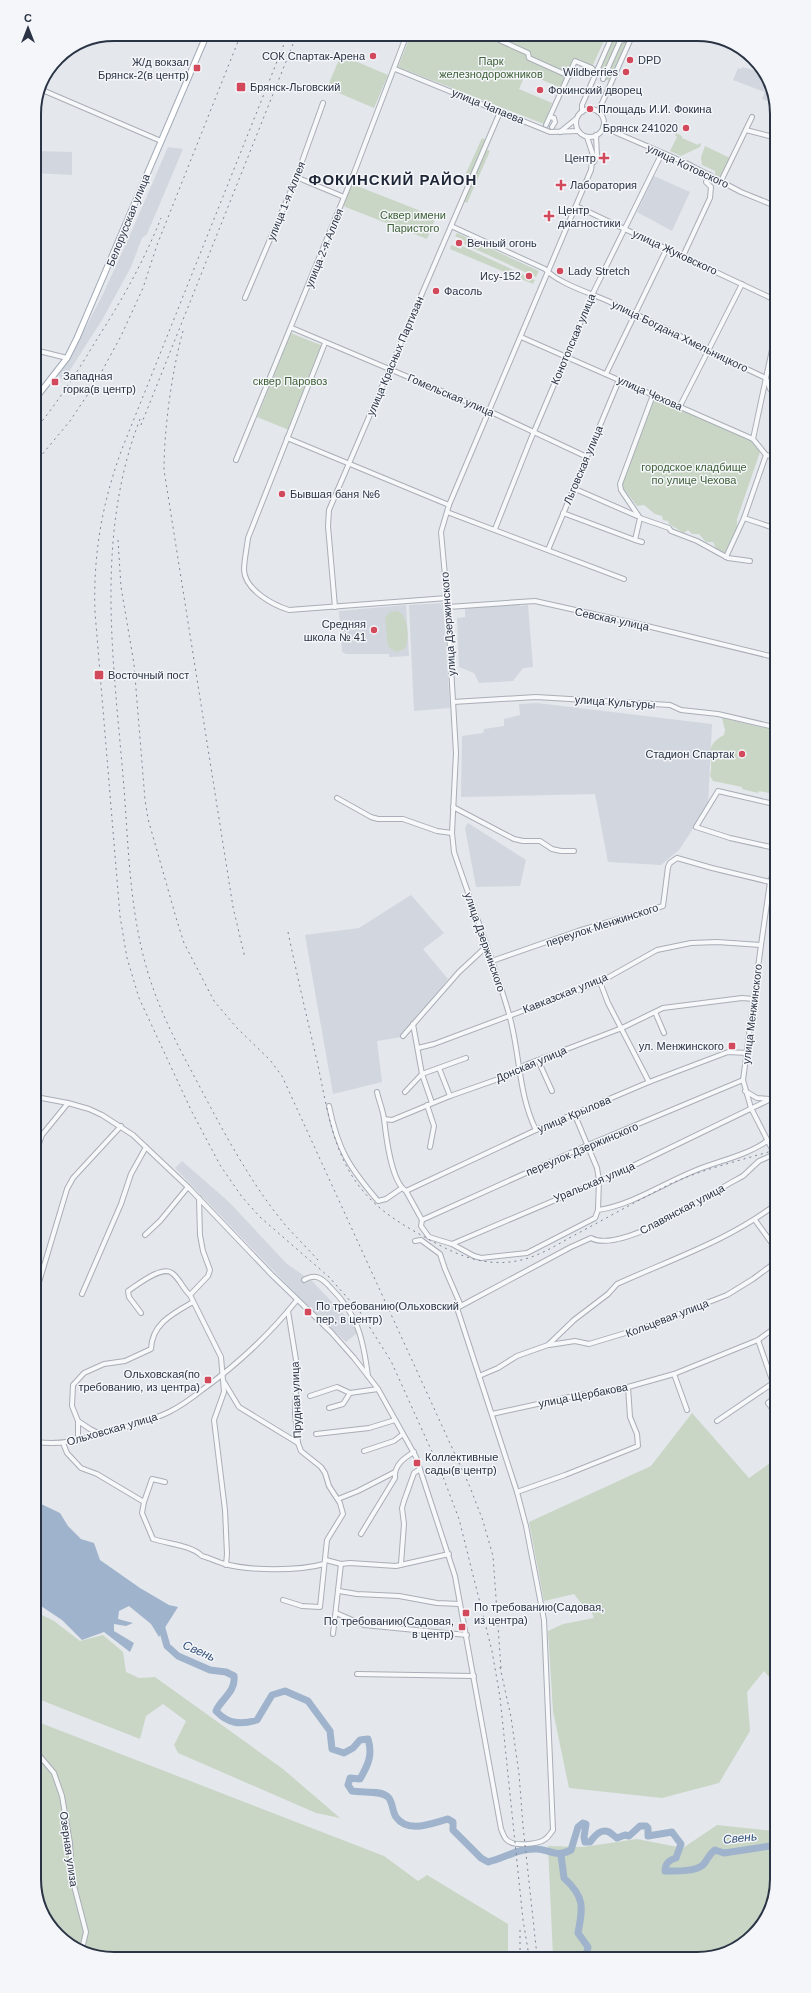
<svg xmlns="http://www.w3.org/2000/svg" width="811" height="1993" viewBox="0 0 811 1993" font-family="Arial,sans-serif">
	<rect width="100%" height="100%" fill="#e4e7ec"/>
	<g fill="#d2d6de">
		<path d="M742,67L761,72L773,88V103L762,99L765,92L733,80L738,68L741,69Z"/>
		<path d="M168,147L183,149L147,234L142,238L131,267L102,320L63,381L58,375L86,327L103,294L130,235Z"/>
		<path d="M36,151L72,152V175L35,173Z"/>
		<path d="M654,176L690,192L672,231L637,212Z"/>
		<path d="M443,603L450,708L414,711L409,605Z"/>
		<path d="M520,603V606L528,605L533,667L523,668L513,681L479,683L474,673L459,667L457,618L465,617V607Z"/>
		<path d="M406,605L409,656L389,657V654H346L342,652L339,611Z"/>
		<path d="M537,703L712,724L708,806L679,850L661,865L608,862L595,794L461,797L462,736L483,733L484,729L504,726V719L520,715L519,704Z"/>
		<path d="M468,823L526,860L520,886L476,887L465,828Z"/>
		<path d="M411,895L444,933L423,949L448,979L402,1037L377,1041L382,1082L333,1094L305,935L359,928Z"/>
		<path d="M182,1161L229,1202L287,1264L312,1281L360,1331L346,1342L294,1292L175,1168Z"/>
	</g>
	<g fill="#c9d6c5">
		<path d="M411,34H607L592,67L574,60L571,69L568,68L561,88L526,73L519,89L552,103L544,124L398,67Z"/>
		<path d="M615,34H630L609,81L597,75Z"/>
		<path d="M341,55L388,75L374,108L327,88Z"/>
		<path d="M676,133L682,136V138L698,145L699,143L701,144L700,147L681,156L670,151L677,137L675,135Z"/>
		<path d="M482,138L486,140L468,182L463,180Z"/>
		<path d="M705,146L730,158L720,177L715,175V171L702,165L701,157Z"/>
		<path d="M486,149L490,151L467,203L463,201Z"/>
		<path d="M352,184L436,217L427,239L343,206Z"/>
		<path d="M457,233L539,271L536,277L464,244L465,241L455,236Z"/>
		<path d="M451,245L461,249L462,246L535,280L533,284L450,249Z"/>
		<path d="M291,333L323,346L289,430L257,417Z"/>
		<path d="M654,396L750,440L760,452L737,519V527L724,554L716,549L713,542H706L699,534H692L688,530L684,533L669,524L668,521L663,520L662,516L655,514L644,505L637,506L621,485Z"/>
		<path d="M396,611C408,613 410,638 405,649L396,652L388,646L385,618L390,612Z"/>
		<path d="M722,718L774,730V794L759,791L758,793L742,789V787L713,781L710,776C715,758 701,747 724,735L725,730Z"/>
		<path d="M692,1413L749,1478L776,1459L777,1686L764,1671L747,1692L750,1731L719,1783L662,1798L569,1788L553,1711L548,1631L563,1624L594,1618L590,1607L585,1608L574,1594L544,1601L529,1522L651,1466Z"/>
		<path d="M38,1613L54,1621L80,1641L103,1635L123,1652L126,1672L139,1678L155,1677L283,1769L340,1818L316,1813L178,1753L174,1745L186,1721L163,1704L146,1716L140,1739L38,1699Z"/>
		<path d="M38,1722L384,1856L418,1881L427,1875L508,1924V1956L108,1959L65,1942L38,1905Z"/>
		<path d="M717,1825L773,1831L777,1827V1879L761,1928L723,1955L553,1956L548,1846L583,1847L637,1839L683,1848Z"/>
	</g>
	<path fill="#9fb4cc" d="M37,1502L60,1513L68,1526L81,1539L94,1543L100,1560L140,1588L169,1605L178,1607L159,1637L151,1624L129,1606L119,1611L118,1619L133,1623L126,1626L114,1624V1631L134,1643L130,1652L104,1632L82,1640L62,1620L38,1604Z"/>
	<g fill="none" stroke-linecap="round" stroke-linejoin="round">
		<g stroke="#9fb4cc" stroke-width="7">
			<path d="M161,1625L167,1646L178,1656L210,1670L226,1672L234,1676C236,1692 221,1699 216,1711C228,1724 240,1725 257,1720L272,1695L285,1691L308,1701L330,1731L332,1749L344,1753L353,1748L360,1740L368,1739C373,1755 368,1765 360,1779L350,1778L348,1785L352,1791C363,1793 381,1790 388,1797C393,1802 392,1811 396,1817C408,1834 432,1823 448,1819L453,1822V1830L481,1858L488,1862C506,1858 517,1848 537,1849C552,1850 555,1858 571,1850L578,1827L583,1823L586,1824L584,1837L585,1842H590C594,1837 600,1828 609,1832C611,1833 614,1836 617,1838L625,1835L629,1836L640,1826H646L648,1828V1836L672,1832L681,1844L676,1858C669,1860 665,1863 665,1871C676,1871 694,1872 703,1865C707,1861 709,1854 715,1850L724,1853L777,1845"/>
			<path d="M561,1855L564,1878C585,1897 583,1907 578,1933L588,1947L586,1956"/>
		</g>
		<defs>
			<g id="minor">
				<path d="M486,34L528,53L529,58L569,76"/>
				<path d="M395,69L550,132L578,131"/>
				<path d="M603,79L620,41L624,40L622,35L618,37L620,41"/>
				<path d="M40,89L161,141"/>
				<circle cx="590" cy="123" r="14"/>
				<path d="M582,112V105L613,34"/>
				<path d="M598,112L633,34"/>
				<path d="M550,117L554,118L555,122L552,127"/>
				<path d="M546,125L575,61L592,68"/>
				<path d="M603,127L686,163L741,192L773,205"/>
				<path d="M746,130L773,137"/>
				<path d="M560,132L576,119"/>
				<path d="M594,162L597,156L596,135"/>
				<path d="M296,177L344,197"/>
				<path d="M721,181L752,117"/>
				<path d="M576,206L773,299"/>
				<path d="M451,226L545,269C559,284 591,293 610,302C663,326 713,354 766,378L770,389L774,391"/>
				<path d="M683,256L710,198L711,187L706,182L710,175"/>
				<path d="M245,298L295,181L323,103"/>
				<path d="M292,328L489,411L587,457"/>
				<path d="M521,337L753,439L766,455L774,457"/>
				<path d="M325,343L248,538C247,548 244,560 244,570C245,590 273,605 289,610L447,598"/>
				<path d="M35,350L67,358"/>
				<path d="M606,374L667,248"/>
				<path d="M680,406L742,284"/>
				<path d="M287,438L449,505"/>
				<path d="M753,439L773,345"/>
				<path d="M236,460L354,173L407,34"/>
				<path d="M573,488L637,516"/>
				<path d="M447,512L624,579"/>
				<path d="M563,513L635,540"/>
				<path d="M640,518L669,528L671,531L697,541L728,558L750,561"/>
				<path d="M744,518L774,528"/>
				<path d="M495,529L530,441L593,293L662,153"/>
				<path d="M642,542L635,540L640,518L621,490L620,484L653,395"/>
				<path d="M548,550L619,380"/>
				<path d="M726,557L744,518L766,455"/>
				<path d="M335,607L328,526L329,510L500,112"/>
				<path d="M448,607L535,601L647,626L774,657"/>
				<path d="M453,702L536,697L670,705L681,710L718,714L774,727"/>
				<path d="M337,798L371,817L378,819H403L437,831L452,833"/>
				<path d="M774,804L718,791L696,827L730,838L775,848"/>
				<path d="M453,807L514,839L523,841H540L552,849L561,851H574"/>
				<path d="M775,868L770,882L761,945L743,1080L751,1108L775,1155"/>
				<path d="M492,961L578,931L663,906L668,867L670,863L677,858L712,868L770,882"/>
				<path d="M600,982L608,1003L649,1082"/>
				<path d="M655,1012L664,1033"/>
				<path d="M413,1024L422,1074L432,1103"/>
				<path d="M403,1036L459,972L487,946"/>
				<path d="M418,1048L434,1044L600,982L657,950L691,943L717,942L761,945"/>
				<path d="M538,1060L552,1091"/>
				<path d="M439,1068L450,1096"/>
				<path d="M745,1091L757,1098L770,1099"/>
				<path d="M377,1092C379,1101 383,1110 384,1119C386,1136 391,1182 406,1191L422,1220"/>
				<path d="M405,1092L422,1074L466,1058"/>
				<path d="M36,1097L68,1103L89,1109L102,1115L133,1135L188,1187L272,1275L331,1332L354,1358L378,1389L416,1457L455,1576L501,1829C503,1833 504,1838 507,1840C514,1847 537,1844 544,1840C549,1837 550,1834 553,1830L544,1620L526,1526L517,1492L457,1308L571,1247L591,1238C620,1254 704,1198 732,1182L743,1176L759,1161L775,1154"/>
				<path d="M427,1105L434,1126L430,1147"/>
				<path d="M329,1106C338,1150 349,1167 378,1201L386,1199L402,1188"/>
				<path d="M574,1113L597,1168L599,1180L598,1210"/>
				<path d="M384,1119L392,1120L450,1096L521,1071L525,1065L622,1028L663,1008L742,998L754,999"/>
				<path d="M536,1130C518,1094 520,1052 509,1014C493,959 472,906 454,852L452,833L456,753L447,598L441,532L449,505L591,170L593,155L587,137"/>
				<path d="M36,1152L42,1135L68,1103"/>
				<path d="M406,1191L536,1130L649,1082L728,1052L747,1053"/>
				<path d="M199,1198L200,1235L203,1251L210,1270L208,1276L190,1295L221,1357L224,1392L214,1420L225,1510L227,1554L226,1565"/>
				<path d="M422,1220L421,1226L429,1237L452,1244L614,1175L775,1097"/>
				<path d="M422,1220L588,1145L743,1080"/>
				<path d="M755,1220L776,1249"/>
				<path d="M145,1235L160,1221L188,1187"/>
				<path d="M415,1241L421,1240L440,1254L445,1269L461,1306"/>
				<path d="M452,1244L474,1256L481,1258L527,1253L595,1218L598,1210C632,1205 662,1184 694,1171C718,1161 746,1156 767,1141"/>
				<path d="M304,1280C315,1273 322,1278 330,1287C358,1315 363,1338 368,1376"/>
				<path d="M37,1289L67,1189L73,1178L121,1126"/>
				<path d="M82,1294L121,1204L131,1174L146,1147"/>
				<path d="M141,1313L129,1297L128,1291C137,1285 162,1265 172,1273C180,1279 183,1289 190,1295"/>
				<path d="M758,1340L773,1383"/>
				<path d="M549,1345L575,1341L589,1344L642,1328L727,1295L753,1279L776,1262"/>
				<path d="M674,1374L687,1410"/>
				<path d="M479,1376L498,1368L517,1356L548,1345L574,1320L608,1294L617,1284C672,1259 727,1241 775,1205"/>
				<path d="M224,1382L239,1407L298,1443"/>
				<path d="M310,1396L337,1387L350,1393L378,1389"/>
				<path d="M776,1396L768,1403L776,1414"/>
				<path d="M329,1408L343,1404L350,1393"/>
				<path d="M492,1414L574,1396L628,1387L674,1374L758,1340L776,1327"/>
				<path d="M78,1421L90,1429L100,1434"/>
				<path d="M717,1421L776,1381"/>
				<path d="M316,1434L369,1428L395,1420"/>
				<path d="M78,1441V1421L72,1406L73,1385L84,1373L104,1364L125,1361L151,1349C152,1324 172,1314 193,1302"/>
				<path d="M37,1442C64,1446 86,1438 112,1431C131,1425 151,1421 169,1412C181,1406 192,1398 202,1390C238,1364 270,1334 297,1300"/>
				<path d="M63,1443L67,1453L81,1468L97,1474L144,1502"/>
				<path d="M364,1451L394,1441L403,1434"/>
				<path d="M165,1482L152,1479L144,1502L142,1513L153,1539C168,1544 191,1545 202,1556C210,1558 217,1562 225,1564C251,1571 299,1571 324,1564"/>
				<path d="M517,1492L565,1475L638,1446L637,1434L630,1417L628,1387"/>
				<path d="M338,1499L358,1491L395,1472"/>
				<path d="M361,1534L395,1478C394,1465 404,1458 414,1452"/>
				<path d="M326,1560L341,1564L350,1563L396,1566L449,1554"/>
				<path d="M401,1564L404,1524L402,1508L404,1501L414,1473L420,1469"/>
				<path d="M339,1591L357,1594L399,1596L437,1603L460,1604"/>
				<path d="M283,1600L302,1606L320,1607L327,1540L343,1514L340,1503L329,1486L325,1473L321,1467L301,1451L298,1443L295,1414L297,1366L288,1311"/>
				<path d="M336,1613L364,1625L467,1635"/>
				<path d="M333,1634L341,1564"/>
				<path d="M357,1674L474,1676"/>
				<path d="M38,1754L54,1773L62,1796L70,1843L72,1878L86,1932L82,1949"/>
			</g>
			<path id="major" d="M35,399L67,358L77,338L207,34"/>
		</defs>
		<use href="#minor" stroke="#a9aeb7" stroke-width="6"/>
		<use href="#major" stroke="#a3abb8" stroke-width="7"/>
		<use href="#minor" stroke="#f7f8fa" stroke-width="4"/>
		<use href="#major" stroke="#fff" stroke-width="5"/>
		<g stroke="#7d8696" stroke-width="1" stroke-dasharray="2 4" stroke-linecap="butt">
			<path d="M288,34L122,449C102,503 93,555 95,612L120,916L127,958L139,998L191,1110L220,1165L242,1197L260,1217L329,1277L360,1312L391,1361L442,1474L459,1519L492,1651L500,1697L523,1920L529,1956"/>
			<path d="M183,331C172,370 164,429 164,470L233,907L245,958"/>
			<path d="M140,419C94,538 114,664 124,788C129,855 130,924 153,988C163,1017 178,1046 193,1074C220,1125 249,1182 287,1227C297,1238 308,1249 318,1260"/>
			<path d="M141,425L297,34"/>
			<path d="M35,430C58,402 78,371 97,339C122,300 144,261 161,218"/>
			<path d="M35,463L70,421L96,382L121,336L143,288L157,245L241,34"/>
			<path d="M118,540L121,587L134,664L145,800L148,819L177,921L184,943L214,1001L237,1028L270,1060L282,1076L470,1487L483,1521L493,1556L501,1668"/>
			<path d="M288,932C297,975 307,1018 317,1061C327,1106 332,1154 363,1191C380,1212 406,1227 430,1240C458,1256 488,1268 521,1260C539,1256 555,1246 571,1237C603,1220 635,1202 668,1185C702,1169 739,1161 775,1150"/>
			<path d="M500,1667L511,1717L519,1774L523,1826L537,1956"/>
			<path d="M520,1956V1930"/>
		</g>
	</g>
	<g fill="#d1495b" stroke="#f4f6f9" stroke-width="1.5">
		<circle cx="373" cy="56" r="4"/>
		<circle cx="630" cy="60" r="4"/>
		<rect x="193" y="64" width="8" height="8" rx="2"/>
		<circle cx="626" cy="72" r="4"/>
		<rect x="236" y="82" width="10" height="10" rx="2"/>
		<circle cx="540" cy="90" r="4"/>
		<circle cx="590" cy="109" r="4"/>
		<circle cx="686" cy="128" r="4"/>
		<path d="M602 152h4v4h4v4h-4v4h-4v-4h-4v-4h4z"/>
		<path d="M559 179h4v4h4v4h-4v4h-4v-4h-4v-4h4z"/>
		<path d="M547 210h4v4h4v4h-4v4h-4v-4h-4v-4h4z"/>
		<circle cx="459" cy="243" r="4"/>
		<circle cx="560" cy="271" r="4"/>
		<circle cx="529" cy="276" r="4"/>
		<circle cx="436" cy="291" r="4"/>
		<rect x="51" y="378" width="8" height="8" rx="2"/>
		<circle cx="282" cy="494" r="4"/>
		<circle cx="374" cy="630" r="4"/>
		<rect x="94" y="670" width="10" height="10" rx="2"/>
		<circle cx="742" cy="754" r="4"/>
		<rect x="728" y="1042" width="8" height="8" rx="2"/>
		<rect x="304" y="1308" width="8" height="8" rx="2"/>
		<rect x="204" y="1376" width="8" height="8" rx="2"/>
		<rect x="413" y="1459" width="8" height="8" rx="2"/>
		<rect x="462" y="1609" width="8" height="8" rx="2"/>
		<rect x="458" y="1623" width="8" height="8" rx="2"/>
	</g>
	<g text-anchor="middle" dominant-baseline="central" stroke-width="3" stroke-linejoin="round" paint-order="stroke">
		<g font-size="11" fill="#2b3445" stroke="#f4f6f9" text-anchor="start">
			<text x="365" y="56" text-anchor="end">СОК Спартак-Арена</text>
			<text x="638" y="60">DPD</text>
			<text x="189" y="62" text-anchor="end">Ж/д вокзал<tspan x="189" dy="13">Брянск-2(в центр)</tspan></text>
			<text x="618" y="72" text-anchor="end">Wildberries</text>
			<text x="250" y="87">Брянск-Льговский</text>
			<text x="548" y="90">Фокинский дворец</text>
			<text x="598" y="109">Площадь И.И. Фокина</text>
			<text x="678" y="128" text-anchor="end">Брянск 241020</text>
			<text x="596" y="158" text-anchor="end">Центр</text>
			<text x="570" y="185">Лаборатория</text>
			<text x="558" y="210">Центр<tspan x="558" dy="13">диагностики</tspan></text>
			<text x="467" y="243">Вечный огонь</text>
			<text x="568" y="271">Lady Stretch</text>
			<text x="521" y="276" text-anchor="end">Ису-152</text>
			<text x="444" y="291">Фасоль</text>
			<text x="63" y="376">Западная<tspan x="63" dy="13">горка(в центр)</tspan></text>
			<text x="290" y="494">Бывшая баня №6</text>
			<text x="366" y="624" text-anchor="end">Средняя<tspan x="366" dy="13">школа № 41</tspan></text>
			<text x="108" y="675">Восточный пост</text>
			<text x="734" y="754" text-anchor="end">Стадион Спартак</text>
			<text x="724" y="1046" text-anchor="end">ул. Менжинского</text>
			<text x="316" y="1306">По требованию(Ольховский<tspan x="316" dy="13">пер, в центр)</tspan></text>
			<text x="200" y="1374" text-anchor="end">Ольховская(по<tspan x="200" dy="13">требованию, из центра)</tspan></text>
			<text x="425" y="1457">Коллективные<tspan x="425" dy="13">сады(в центр)</tspan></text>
			<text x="474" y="1607">По требованию(Садовая,<tspan x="474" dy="13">из центра)</tspan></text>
			<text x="454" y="1621" text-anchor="end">По требованию(Садовая,<tspan x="454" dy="13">в центр)</tspan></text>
		</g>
		<g font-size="11" fill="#3f6138" stroke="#f4f6f9">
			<text x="491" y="61">Парк<tspan x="491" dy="13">железнодорожников</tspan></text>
			<text x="413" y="215">Сквер имени<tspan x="413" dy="13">Паристого</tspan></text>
			<text x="290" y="381">сквер Паровоз</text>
			<text x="694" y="467">городское кладбище<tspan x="694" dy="13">по улице Чехова</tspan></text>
		</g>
		<g font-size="11" fill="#2b3445" stroke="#f4f6f9">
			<text transform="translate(488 106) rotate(22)">улица Чапаева</text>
			<text transform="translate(688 166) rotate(25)">улица Котовского</text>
			<text transform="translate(286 201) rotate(-68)">улица 1-я Аллея</text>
			<text transform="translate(128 220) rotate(-68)">Белорусская улица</text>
			<text transform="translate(324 248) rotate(-68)">улица 2-я Аллея</text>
			<text transform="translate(675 252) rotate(25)">улица Жуковского</text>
			<text transform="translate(680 336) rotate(26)">улица Богдана Хмельницкого</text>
			<text transform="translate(573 339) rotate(-67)">Конотопская улица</text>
			<text transform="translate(395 356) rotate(-67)">улица Красных Партизан</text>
			<text transform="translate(650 393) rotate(24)">улица Чехова</text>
			<text transform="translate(451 395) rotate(23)">Гомельская улица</text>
			<text transform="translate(583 465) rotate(-67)">Льговская улица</text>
			<text transform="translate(612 619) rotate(12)">Севская улица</text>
			<text transform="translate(448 624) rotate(-94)">улица Дзержинского</text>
			<text transform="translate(615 702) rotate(4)">улица Культуры</text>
			<text transform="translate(602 925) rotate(-18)">переулок Менжинского</text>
			<text transform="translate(485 942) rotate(71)">улица Дзержинского</text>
			<text transform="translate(565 993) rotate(-22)">Кавказская улица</text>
			<text transform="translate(752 1014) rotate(-83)">улица Менжинского</text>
			<text transform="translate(531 1064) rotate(-23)">Донская улица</text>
			<text transform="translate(574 1114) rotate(-23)">улица Крылова</text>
			<text transform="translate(582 1149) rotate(-23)">переулок Дзержинского</text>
			<text transform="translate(594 1182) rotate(-23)">Уральская улица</text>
			<text transform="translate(682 1209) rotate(-28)">Славянская улица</text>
			<text transform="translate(667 1318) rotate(-21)">Кольцевая улица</text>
			<text transform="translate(583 1395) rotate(-11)">улица Щербакова</text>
			<text transform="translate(296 1400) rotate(-92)">Прудная улица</text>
			<text transform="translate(112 1429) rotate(-16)">Ольховская улица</text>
			<text transform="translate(69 1849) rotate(82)">Озерная улиза</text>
		</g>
		<g font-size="12" font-style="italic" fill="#34527a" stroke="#f4f6f9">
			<text transform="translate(199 1651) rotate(24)">Свень</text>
			<text transform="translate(740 1838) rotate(-6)">Свень</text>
		</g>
		<g font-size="15" font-weight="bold" letter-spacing="1" fill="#1d2536" stroke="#f4f6f9">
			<text x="393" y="179">ФОКИНСКИЙ РАЙОН</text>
		</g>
	</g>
	<path d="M0 0H811V1993H0ZM114 41H697A73 73 0 0 1 770 114V1879A73 73 0 0 1 697 1952H114A73 73 0 0 1 41 1879V114A73 73 0 0 1 114 41Z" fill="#f4f6f9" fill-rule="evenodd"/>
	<path fill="none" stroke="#2b3445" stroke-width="2" d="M114 41H697A73 73 0 0 1 770 114V1879A73 73 0 0 1 697 1952H114A73 73 0 0 1 41 1879V114A73 73 0 0 1 114 41Z"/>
	<g transform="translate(28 28)" stroke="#f4f6f9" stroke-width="3" paint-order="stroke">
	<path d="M0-3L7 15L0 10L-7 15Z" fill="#2b3445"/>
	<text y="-6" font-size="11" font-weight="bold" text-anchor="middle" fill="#2b3445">С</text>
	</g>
</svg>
